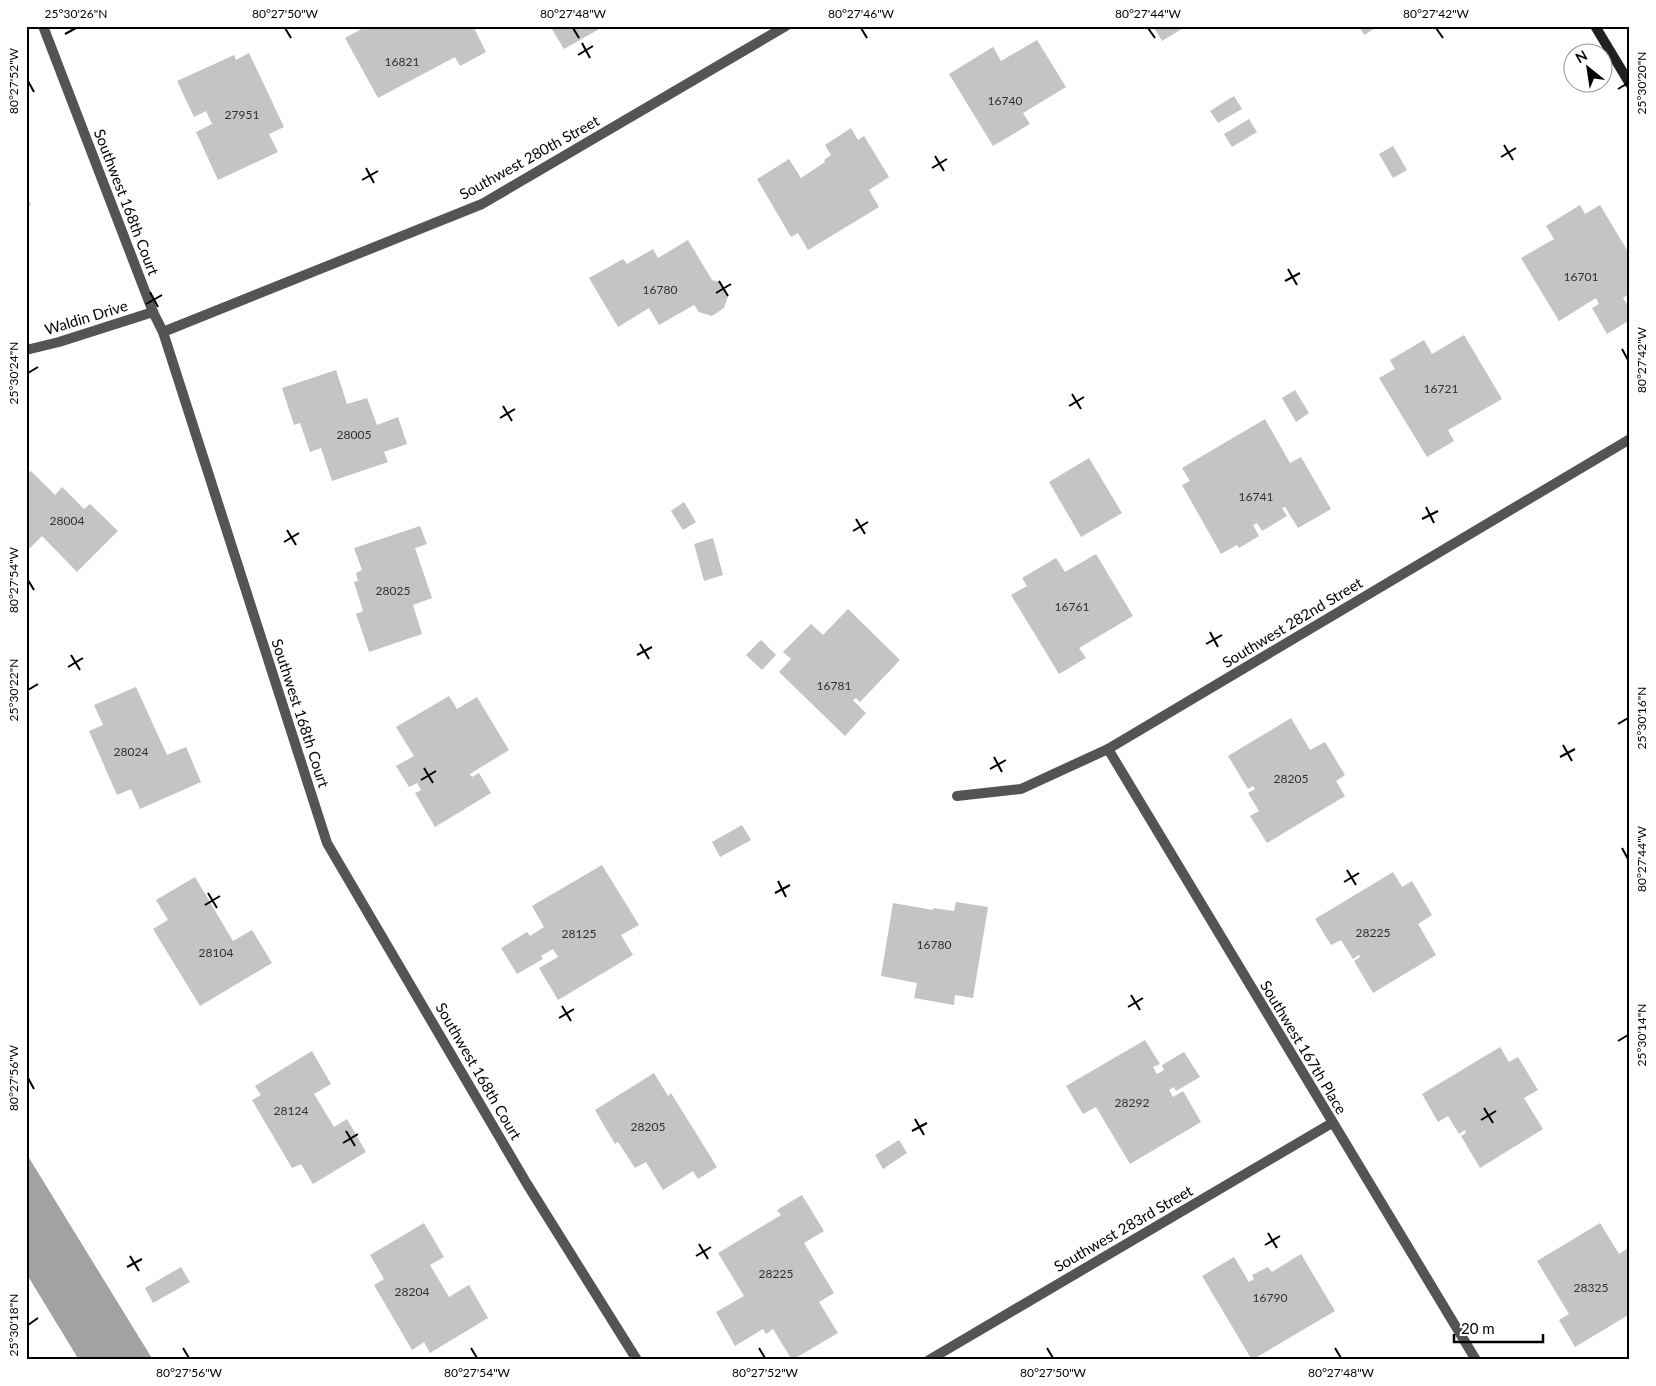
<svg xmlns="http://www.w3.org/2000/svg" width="1656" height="1386" viewBox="0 0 1656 1386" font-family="Lato,sans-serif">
	<rect width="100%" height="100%" fill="#fff"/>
	<path fill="#a2a2a2" d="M26,1153L153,1360H79L26,1273Z"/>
	<g fill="#c4c4c4">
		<path d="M367,26H473L486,52L460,66L455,57L378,98L345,38Z"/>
		<path d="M550,26H600L601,28L564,49Z"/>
		<path d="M1153,26H1187L1162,41Z"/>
		<path d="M1359,26H1379L1364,35Z"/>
		<path d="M1037,40L1066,87L1023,113L1030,124L993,146L949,74L993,47L1001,61Z"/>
		<path d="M249,53L284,127L269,134L278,152L218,180L196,132L212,124L206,111L194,117L177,81L234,55L236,60Z"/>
		<path d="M1234,96L1242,109L1218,123L1210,111Z"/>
		<path d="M1249,119L1257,132L1232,147L1224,134Z"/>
		<path d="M851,128L858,140L864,136L889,177L869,190L879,207L808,250L798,233L791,237L757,179L789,159L801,178L825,162L824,160L831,155L825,145Z"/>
		<path d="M1393,146L1407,170L1393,178L1379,154Z"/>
		<path d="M26,193L31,205L26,207Z"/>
		<path d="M1580,205L1585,214L1600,205L1630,255V293L1623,298L1630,309V320L1607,334L1592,308L1599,304L1596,298L1559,321L1521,258L1554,239L1546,226Z"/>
		<path d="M688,240L712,280L720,282L728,296L724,308L712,316L699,312L694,305L659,325L649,308L618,327L589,278L623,259L627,264L653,249L658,258Z"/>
		<path d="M1464,335L1502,399L1448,430L1454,441L1427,457L1379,378L1395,369L1390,360L1424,340L1432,354Z"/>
		<path d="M336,370L347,404L367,398L377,425L398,417L407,444L384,452L388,462L332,481L321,448L310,452L300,423L294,425L282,388Z"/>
		<path d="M1295,390L1309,413L1296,422L1282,398Z"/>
		<path d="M1265,419L1290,463L1301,457L1331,509L1298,528L1285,507L1282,508L1287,516L1262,531L1257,523L1253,525L1259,536L1239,548L1237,545L1221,554L1182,485L1190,481L1182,468Z"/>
		<path d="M1089,458L1122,513L1081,537L1049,482Z"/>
		<path d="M31,471L55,495L62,487L84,509L90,504L118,531L77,572L42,536L30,548L26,545V476Z"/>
		<path d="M684,502L696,522L683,530L671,511Z"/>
		<path d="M420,526L427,544L415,548L432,598L413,605L422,634L369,652L356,614L363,611L354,582L358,581L356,573L362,570L354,548Z"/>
		<path d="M713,538L723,575L704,581L694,544Z"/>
		<path d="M1096,554L1133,616L1079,648L1086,658L1059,674L1011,595L1027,586L1022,578L1056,558L1065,572Z"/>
		<path d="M848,609L900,660L860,702L856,698L853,700L866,713L845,736L779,672L791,659L783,652L811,624L823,635Z"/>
		<path d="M761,640L776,655L762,670L746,655Z"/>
		<path d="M136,687L167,755L186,747L201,782L140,809L131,789L117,795L89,731L103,725L94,705Z"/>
		<path d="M449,696L457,709L477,697L509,750L470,774L472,777L479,773L491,793L435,827L415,793L421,790L417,783L409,787L396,766L414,756L396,727Z"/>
		<path d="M1291,718L1310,750L1325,742L1345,775L1336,781L1345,796L1267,843L1250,816L1259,811L1248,793L1255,789L1253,786L1248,789L1228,756Z"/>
		<path d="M742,825L751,840L720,857L712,842Z"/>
		<path d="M602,865L639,925L621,935L633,955L558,1000L539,968L558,957L553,949L541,956L543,959L517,974L501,948L527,932L530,936L544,927L532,906Z"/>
		<path d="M1393,872L1402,887L1412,881L1432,915L1418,924L1436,955L1373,993L1354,961L1360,957L1359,955L1353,959L1341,940L1331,945L1315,919Z"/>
		<path d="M195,877L233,941L252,930L272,963L200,1006L153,929L168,920L156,900Z"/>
		<path d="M956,902L988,907L973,998L955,995L954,1005L914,998L917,983L881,976L893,903L933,910V908L954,911Z"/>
		<path d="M1145,1040L1160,1064L1153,1067L1157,1074L1164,1070L1162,1065L1184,1052L1200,1077L1176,1091L1174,1087L1169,1090L1173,1097L1183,1091L1201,1122L1130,1164L1096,1107L1083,1114L1066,1086Z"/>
		<path d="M1500,1047L1509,1062L1518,1057L1538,1090L1524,1098L1543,1129L1480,1168L1461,1136L1466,1133L1465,1130L1459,1134L1448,1116L1438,1122L1422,1094Z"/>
		<path d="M312,1051L331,1084L314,1094L334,1127L347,1119L366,1152L313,1184L301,1164L292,1168L252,1100L261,1095L255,1086Z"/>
		<path d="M654,1073L668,1096L671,1093L717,1167L698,1179L693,1171L663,1190L646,1162L635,1168L618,1142L615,1144L595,1110Z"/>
		<path d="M899,1140L907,1153L883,1169L875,1155Z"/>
		<path d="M802,1195L824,1231L804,1243L834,1293L819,1302L838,1333L792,1360L773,1329L766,1334L763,1329L735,1346L716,1312L744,1296L718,1253L781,1215L777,1210Z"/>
		<path d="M424,1223L444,1257L430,1265L449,1297L469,1285L488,1318L430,1353L424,1342L412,1350L374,1285L384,1279L370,1255Z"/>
		<path d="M1600,1223L1619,1254L1630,1247V1314L1575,1347L1559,1320L1569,1314L1537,1261Z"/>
		<path d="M1301,1254L1335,1311L1252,1360L1202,1276L1234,1257L1249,1282L1254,1279L1252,1275L1268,1267L1272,1272Z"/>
		<path d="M181,1267L190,1282L153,1303L145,1288Z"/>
	</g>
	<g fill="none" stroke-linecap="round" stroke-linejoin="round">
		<g stroke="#545454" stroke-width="10">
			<path d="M43,26L153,312L163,332L327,843L527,1184L637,1360"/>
			<path d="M163,332L482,204L786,26"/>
			<path d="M26,350L59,342L153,312"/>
			<path d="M1108,749L1476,1360"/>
			<path d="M957,796L1021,789L1108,749L1630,439"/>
			<path d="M929,1360L1332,1123"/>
		</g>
		<path stroke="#212121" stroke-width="10" d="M1595,26L1630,84"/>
	</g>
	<path fill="none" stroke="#000" stroke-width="2" d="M285,28L291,38M573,28L579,38M861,28L867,38M1148,28L1155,38M1436,28L1443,38M65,34L76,28M582,43L590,58M578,55L593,46M28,81L34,92M1618,89L1628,83M1504,145L1513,160M935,156L944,171M1501,157L1516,148M366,168L374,183M932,168L947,159M362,180L378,171M1288,269L1297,285M719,281L728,296M1285,281L1300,273M150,292L158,307M716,293L731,284M146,304L162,295M1622,349L1628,360M28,373L38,367M1072,394L1081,409M503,406L512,421M1069,406L1084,397M500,418L515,409M1426,507L1434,523M856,519L865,534M1422,519L1438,511M287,530L296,545M853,531L868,522M284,542L299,533M28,580L34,590M1210,632L1218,647M640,644L649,659M1206,644L1222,635M71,655L80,670M637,655L652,647M68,667L83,658M28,690L38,684M1618,724L1628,718M1563,745L1572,761M994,757L1002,772M1560,757L1575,749M424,768L433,783M990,769L1006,760M421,780L436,771M1622,848L1628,859M1347,870L1356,885M778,881L786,897M1344,882L1359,873M208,893L217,908M775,893L790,885M205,905L220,896M1131,995L1140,1010M562,1006L571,1021M1128,1007L1143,998M559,1018L574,1009M1618,1041L1628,1035M28,1078L34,1089M1484,1108L1493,1123M915,1119L924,1135M1481,1120L1496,1111M346,1131L355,1146M912,1131L927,1123M343,1143L358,1134M1268,1233L1277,1248M699,1244L708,1259M1265,1245L1280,1236M130,1256L139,1271M696,1256L711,1247M127,1267L142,1259M28,1325L38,1318M183,1348L189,1358M471,1348L477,1358M759,1348L765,1358M1047,1348L1053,1358M1335,1348L1341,1358"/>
	<g text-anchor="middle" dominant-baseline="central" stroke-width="4" stroke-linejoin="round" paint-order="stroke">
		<g font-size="12" fill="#313131">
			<text x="402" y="61">16821</text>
			<text x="1005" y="100">16740</text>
			<text x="242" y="114">27951</text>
			<text x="1581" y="276">16701</text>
			<text x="660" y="289">16780</text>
			<text x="1441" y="388">16721</text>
			<text x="354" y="434">28005</text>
			<text x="1256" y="496">16741</text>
			<text x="67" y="520">28004</text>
			<text x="393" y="590">28025</text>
			<text x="1072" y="606">16761</text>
			<text x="834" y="685">16781</text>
			<text x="131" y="751">28024</text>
			<text x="1291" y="778">28205</text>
			<text x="1373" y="932">28225</text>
			<text x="579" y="933">28125</text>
			<text x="934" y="944">16780</text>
			<text x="216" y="952">28104</text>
			<text x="1132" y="1102">28292</text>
			<text x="291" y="1110">28124</text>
			<text x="648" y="1126">28205</text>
			<text x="776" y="1273">28225</text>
			<text x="1591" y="1287">28325</text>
			<text x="412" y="1291">28204</text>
			<text x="1270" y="1297">16790</text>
		</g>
		<g font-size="15" fill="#000" stroke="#fff">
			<text transform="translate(529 157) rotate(-29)">Southwest 280th Street</text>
			<text transform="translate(127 202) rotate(69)">Southwest 168th Court</text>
			<text transform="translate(86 317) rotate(-17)">Waldin Drive</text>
			<text transform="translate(1292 622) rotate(-31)">Southwest 282nd Street</text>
			<text transform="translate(301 713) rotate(72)">Southwest 168th Court</text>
			<text transform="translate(1304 1047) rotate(59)">Southwest 167th Place</text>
			<text transform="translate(479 1071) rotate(60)">Southwest 168th Court</text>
			<text transform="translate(1123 1228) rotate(-30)">Southwest 283rd Street</text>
		</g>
	</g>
	<rect width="1656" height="1386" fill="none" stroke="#ffffff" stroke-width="55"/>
	<g transform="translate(1588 68) rotate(330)"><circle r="24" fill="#ffffff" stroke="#999999"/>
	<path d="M0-4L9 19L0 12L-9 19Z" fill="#000000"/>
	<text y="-8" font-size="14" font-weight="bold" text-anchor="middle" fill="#000000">N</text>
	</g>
	<path d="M1454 1334v8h89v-8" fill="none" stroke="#000000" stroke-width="2.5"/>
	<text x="1461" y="1334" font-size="15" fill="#000000" stroke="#ffffff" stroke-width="4" paint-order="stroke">20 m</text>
	<rect x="28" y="28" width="1600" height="1330" fill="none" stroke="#000" stroke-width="2"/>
	<g font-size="12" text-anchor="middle" fill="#000">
		<text x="76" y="18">25°30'26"N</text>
		<text x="285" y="18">80°27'50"W</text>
		<text x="573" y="18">80°27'48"W</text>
		<text x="861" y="18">80°27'46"W</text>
		<text x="1148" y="18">80°27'44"W</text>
		<text x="1436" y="18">80°27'42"W</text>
		<text transform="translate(14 81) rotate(-90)" y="4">80°27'52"W</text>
		<text transform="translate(1642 83) rotate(-90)" y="4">25°30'20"N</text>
		<text transform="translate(1642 360) rotate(-90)" y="4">80°27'42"W</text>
		<text transform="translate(14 373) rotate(-90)" y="4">25°30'24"N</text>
		<text transform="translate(14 580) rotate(-90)" y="4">80°27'54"W</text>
		<text transform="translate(14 690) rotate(-90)" y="4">25°30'22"N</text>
		<text transform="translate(1642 718) rotate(-90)" y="4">25°30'16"N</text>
		<text transform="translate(1642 859) rotate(-90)" y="4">80°27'44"W</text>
		<text transform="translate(1642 1035) rotate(-90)" y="4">25°30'14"N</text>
		<text transform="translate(14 1078) rotate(-90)" y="4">80°27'56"W</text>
		<text transform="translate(14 1325) rotate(-90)" y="4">25°30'18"N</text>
		<text x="189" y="1377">80°27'56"W</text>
		<text x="477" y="1377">80°27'54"W</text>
		<text x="765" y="1377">80°27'52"W</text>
		<text x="1053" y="1377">80°27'50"W</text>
		<text x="1341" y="1377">80°27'48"W</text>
	</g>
</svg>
